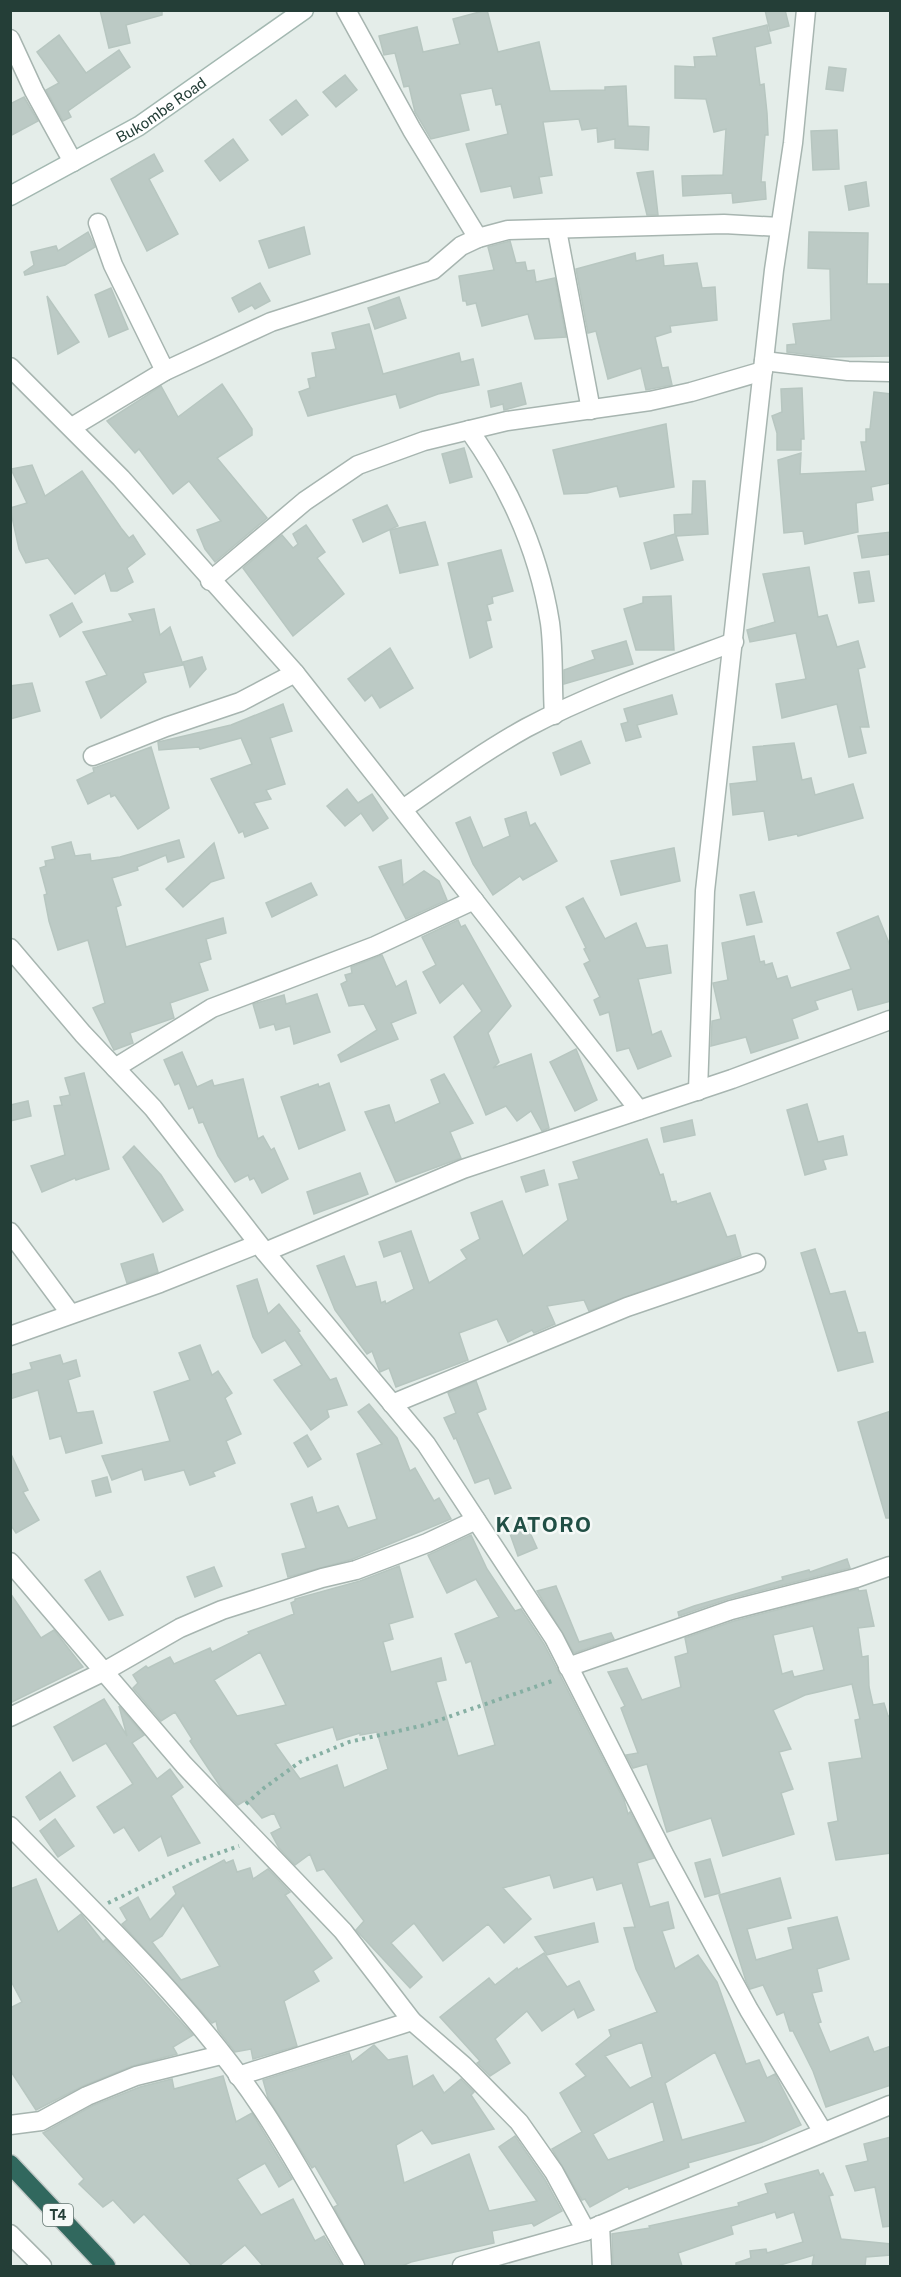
<svg xmlns="http://www.w3.org/2000/svg" width="901" height="2277" viewBox="0 0 901 2277" font-family="'Public Sans',sans-serif">
	<rect width="100%" height="100%" fill="#e4ede9"/>
	<g fill="#bccac5" stroke="#b7c6c0" stroke-width="1.5" fill-rule="evenodd">
		<path d="M100,10H162V15L126,25L130,43L109,48Z"/>
		<path d="M487,10L498,52L539,42L550,91L605,90V87L626,86L628,126L649,127L648,150L615,148V139L598,142L597,128L582,130L579,119L543,122L552,175L539,177L542,193L514,198L511,186L481,192L466,144L508,134L501,104L496,105L492,88L460,94L469,130L431,139L415,112L409,86L404,87L395,53L384,55L379,36L417,27L423,52L460,44L453,19Z"/>
		<path d="M765,10H785L789,26L770,31Z"/>
		<path d="M767,25L771,43L755,47L760,85L764,84L767,113L768,135H765L761,182H765L766,199L733,203L732,193L683,196L682,176L723,175L726,129L714,132L706,99L675,98V66L695,67L694,57L717,56L713,38Z"/>
		<path d="M59,35L86,73L119,50L130,67L68,111L71,117L63,121L46,90L59,83L37,52Z"/>
		<path d="M829,67L846,69L843,91L826,89Z"/>
		<path d="M345,75L357,90L336,107L323,92Z"/>
		<path d="M24,97L38,121L10,136V104Z"/>
		<path d="M296,100L308,115L282,135L270,120Z"/>
		<path d="M837,130L839,169L813,170L811,131Z"/>
		<path d="M233,139L248,160L220,181L205,161Z"/>
		<path d="M154,154L163,171L149,179L178,234L147,251L111,179Z"/>
		<path d="M653,171L658,215H647L637,173Z"/>
		<path d="M866,182L869,206L849,210L845,186Z"/>
		<path d="M304,227L310,254L269,268L259,241Z"/>
		<path d="M88,232L95,247L65,265L25,275L24,272L34,265L31,252L56,246L58,251Z"/>
		<path d="M809,232L868,233L867,284H891V356L827,357L787,352V345L796,344L793,324L831,320L830,269L808,268Z"/>
		<path d="M510,241L516,263L525,262L527,271L534,270L536,282L555,278L566,337L535,339L528,314L482,326L476,303L467,305L466,301H463L459,276L494,270L488,247Z"/>
		<path d="M635,253L636,261L663,255L664,266L697,263L702,288L715,287L717,320L670,326L671,332L655,337L662,368L668,367L672,385L646,390L641,368L608,379L596,331L588,333L576,269Z"/>
		<path d="M260,283L270,301L255,309L252,305L239,312L232,298Z"/>
		<path d="M111,288L128,329L109,337L95,295Z"/>
		<path d="M47,296L79,342L58,354Z"/>
		<path d="M399,297L406,318L375,329L368,308Z"/>
		<path d="M369,324L383,374L459,353L461,362L473,359L479,385L438,394L400,408L396,394L308,416L299,392L310,388L308,379L316,377L312,353L336,349L332,333Z"/>
		<path d="M521,383L526,404L504,410L503,404L491,407L488,391Z"/>
		<path d="M222,384L252,429V435L217,458L267,518L215,562L205,549L197,530L221,521L189,481L173,494L139,449L135,453L107,421L161,386L178,417Z"/>
		<path d="M802,388L804,439H801V450H777V433L772,416L782,412L781,389Z"/>
		<path d="M874,392L891,394V483L871,487L873,500L856,503L858,532L805,544L803,531L784,533L778,460L801,453L800,474L866,471L861,442H866V429H870Z"/>
		<path d="M666,424L674,487L620,497L617,486L587,493L564,494L553,450Z"/>
		<path d="M464,448L472,477L450,483L442,454Z"/>
		<path d="M32,465L45,496L82,471L121,528L129,538L133,535L145,554L127,568L133,582L117,591H111L105,573L75,594L48,558L26,563L19,549L10,508L27,503L11,469Z"/>
		<path d="M693,481H705L708,534L676,536L683,560L651,569L644,543L675,534L674,515L692,514Z"/>
		<path d="M387,505L398,526L363,542L353,520Z"/>
		<path d="M425,522L438,565L400,573L390,530Z"/>
		<path d="M306,525L325,552L317,558L344,594L293,636L243,568L282,535L293,548L298,544L293,534Z"/>
		<path d="M891,532V554L862,558L858,536Z"/>
		<path d="M501,550L513,591L492,597L493,603L487,605L491,620L486,621L492,647L470,658L448,563Z"/>
		<path d="M809,567L818,617L827,615L837,647L858,641L865,667L858,669L869,727H860L866,753L849,757L837,704L782,718L776,684L806,679L796,633L750,642L747,630L775,622L763,574Z"/>
		<path d="M869,571L874,601L859,603L854,573Z"/>
		<path d="M671,596L674,650H636L624,609L643,603V597Z"/>
		<path d="M72,603L82,622L60,637L50,615Z"/>
		<path d="M154,609L160,635L170,627L183,665L143,673L146,682L101,718L86,682L107,675L83,632L133,621L129,614Z"/>
		<path d="M626,641L633,664L564,684V670L595,659L592,651Z"/>
		<path d="M390,648L413,688L380,708L372,695L365,701L348,679Z"/>
		<path d="M202,657L206,669L190,687L183,662Z"/>
		<path d="M32,683L40,711L10,719V686Z"/>
		<path d="M672,695L677,714L637,725L641,737L626,741L621,724L628,722L624,709Z"/>
		<path d="M283,704L292,731L270,738L285,784L266,790L271,799L254,803L268,828L245,837L243,831L239,833L211,779L252,764L241,738L200,749L199,747L159,750L158,742L231,725Z"/>
		<path d="M581,741L590,763L561,775L553,753Z"/>
		<path d="M794,743L802,780L811,778L815,795L853,784L863,818L798,836L797,834L769,840L764,811L733,815L730,784L757,781L753,747Z"/>
		<path d="M151,747L169,808L138,829L115,795L111,797L110,793L88,804L77,780L94,772L93,768L97,767Z"/>
		<path d="M347,789L358,803L372,794L388,818L373,831L361,813L345,826L327,806Z"/>
		<path d="M526,812L530,826L535,823L557,861L523,880L520,876L493,895L473,864L456,823L470,817L483,848L510,836L505,819Z"/>
		<path d="M179,840L184,857L168,862L166,855L137,867L138,870L112,878L121,905L116,907L126,947L223,918L226,933L206,939L211,959L199,963L208,990L170,1003L174,1018L130,1033L133,1043L114,1050L93,1008L105,1003L88,940L58,950L49,921L44,895L47,894L40,868L46,866L45,861L55,859L52,847L71,842L75,856L90,854L91,861L120,857Z"/>
		<path d="M214,843L224,878L211,882L183,907L166,889Z"/>
		<path d="M674,848L680,881L621,895L611,861Z"/>
		<path d="M401,860L403,885L424,871L439,881L447,900L406,919L379,867Z"/>
		<path d="M311,883L317,895L272,917L266,903Z"/>
		<path d="M754,892L762,922L747,925L740,895Z"/>
		<path d="M583,898L605,939L636,923L646,948L667,945L671,973L638,979L652,1035L661,1031L671,1056L638,1069L629,1048L617,1051L609,1012L600,1015L594,1000L600,997L584,964L590,961L584,949L586,948L566,907Z"/>
		<path d="M878,916L891,948V1001L858,1010L852,989L815,1001L818,1009L792,1019L798,1038L751,1053L746,1037L711,1046L712,1021L721,1019L713,983L728,980L722,943L754,936L760,962L764,961L765,965L772,963L777,979L787,976L791,988L851,969L837,933Z"/>
		<path d="M458,920L461,927L465,925L511,1006L488,1033L499,1062L493,1068L531,1054L549,1128L542,1131L531,1111L517,1121L506,1106L486,1115L454,1037L482,1011L463,983L440,1003L423,972L436,965L422,937Z"/>
		<path d="M382,955L396,987L406,981L416,1013L391,1023L398,1039L341,1062L338,1055L377,1030L364,1004L349,1006L341,984L347,981L345,975L352,973L351,967Z"/>
		<path d="M317,994L330,1032L294,1044L290,1026L276,1030L274,1024L260,1028L253,1004L284,995L286,1004Z"/>
		<path d="M576,1049L597,1100L575,1111L550,1062Z"/>
		<path d="M182,1052L197,1087L212,1080L214,1086L243,1079L258,1139L263,1136L271,1150L274,1148L288,1179L262,1193L254,1178L250,1180L248,1175L235,1182L218,1156L203,1122L199,1123L193,1107L189,1109L179,1083L175,1085L164,1060Z"/>
		<path d="M84,1073L109,1169L76,1180L75,1178L42,1192L31,1166L65,1155L54,1106L62,1105L60,1097L70,1095L65,1078Z"/>
		<path d="M444,1074L473,1123L450,1132L461,1158L396,1182L365,1112L389,1105L395,1123L440,1103L431,1080Z"/>
		<path d="M329,1083L345,1130L299,1149L281,1097L318,1084L319,1087Z"/>
		<path d="M28,1101L31,1116L10,1121V1105Z"/>
		<path d="M807,1104L818,1142L843,1136L847,1155L823,1160L826,1169L805,1175L787,1110Z"/>
		<path d="M692,1120L695,1135L664,1142L661,1128Z"/>
		<path d="M647,1139L660,1175L663,1174L671,1202L676,1201L677,1204L710,1193L727,1237L735,1235L741,1256L589,1311L584,1300L547,1306L555,1324L534,1333L532,1330L508,1342L497,1319L459,1333L468,1360L396,1387L389,1368L380,1372L372,1351L367,1354L335,1310L317,1266L344,1256L356,1287L376,1282L381,1303L385,1301L386,1304L414,1289L401,1251L384,1257L379,1242L411,1231L429,1283L467,1259L461,1250L480,1239L471,1213L502,1201L523,1256L568,1220L559,1184L579,1179L573,1162Z"/>
		<path d="M134,1146L161,1175L183,1210L163,1222L123,1157Z"/>
		<path d="M544,1170L548,1185L526,1192L521,1177Z"/>
		<path d="M360,1173L368,1194L314,1214L307,1192Z"/>
		<path d="M815,1249L830,1294L845,1291L858,1333L865,1332L873,1362L838,1371L801,1253Z"/>
		<path d="M153,1254L158,1272L127,1283L121,1264Z"/>
		<path d="M257,1279L268,1314L279,1304L300,1331L298,1332L330,1380L336,1378L347,1405L327,1410L329,1417L311,1430L274,1380L302,1365L285,1340L262,1353L253,1337L237,1286Z"/>
		<path d="M200,1345L212,1375L218,1371L232,1393L225,1398L241,1434L226,1441L235,1463L213,1472L215,1476L190,1485L184,1470L145,1480L142,1469L112,1480L102,1456L170,1441L154,1392L190,1380L179,1353Z"/>
		<path d="M60,1355L63,1364L76,1360L80,1376L68,1380L77,1413L93,1411L102,1443L66,1453L61,1436L50,1439L38,1390L10,1399V1375L32,1369L30,1363Z"/>
		<path d="M476,1381L486,1409L477,1413L511,1488L495,1494L489,1478L475,1483L456,1438L454,1439L444,1418L456,1413L448,1393Z"/>
		<path d="M369,1404L397,1438L410,1471L415,1468L434,1501L439,1498L451,1519L353,1559L288,1577L282,1554L306,1548L291,1504L312,1497L317,1513L338,1506L348,1528L377,1519L357,1454L382,1444L358,1412Z"/>
		<path d="M891,1411V1518H886L858,1422Z"/>
		<path d="M307,1435L321,1459L308,1467L294,1443Z"/>
		<path d="M10,1452L28,1490L23,1492L39,1520L16,1533L10,1524Z"/>
		<path d="M107,1477L111,1492L96,1496L92,1481Z"/>
		<path d="M527,1526L537,1548L518,1556L509,1531Z"/>
		<path d="M471,1535L487,1569L515,1611L521,1609L544,1644L624,1800L628,1814L630,1812L654,1858L637,1863L650,1907L668,1902L674,1928L662,1931L675,1969L698,1955L717,1982L746,2064L759,2060L767,2078L775,2074L801,2125L762,2142L688,2163L689,2167L629,2189L628,2186L590,2207L585,2199L582,2200L552,2149L582,2132L560,2093L586,2076L576,2064L611,2036L609,2030L657,2012L636,1969L624,1928L635,1927L622,1883L597,1890L593,1877L554,1888L550,1875L503,1888L531,1919L504,1943L488,1924L443,1961L414,1923L391,1943L422,1977L410,1988L356,1930L364,1921L324,1869L317,1871L310,1854L295,1865L279,1848L271,1833L281,1828L274,1813L262,1818L246,1800L238,1805L222,1789L190,1741L192,1739L175,1712L161,1721L133,1688L138,1683L133,1675L146,1666L148,1668L170,1657L174,1664L210,1648L212,1652L249,1634L248,1632L294,1614L291,1603L295,1601V1599L360,1581L399,1566L413,1617L389,1624L393,1639L383,1642L391,1672L441,1658L446,1680L436,1682L458,1756L495,1745L471,1661L466,1663L455,1634L499,1617L476,1579L447,1593L428,1555ZM260,1652L286,1705L237,1716L214,1680ZM333,1727L337,1740L360,1733V1735L377,1732L388,1769L344,1788L337,1765L300,1779L275,1744ZM642,2042L652,2077L630,2088L605,2056ZM715,2052L746,2122L682,2140L665,2083ZM653,2101L664,2141L608,2160L593,2134Z"/>
		<path d="M847,1559L850,1568L728,1599L679,1616L678,1612L694,1606L783,1580L782,1577L809,1570L810,1572Z"/>
		<path d="M214,1567L222,1586L195,1597L187,1577Z"/>
		<path d="M100,1571L123,1615L109,1620L85,1580Z"/>
		<path d="M556,1586L579,1642L611,1633L614,1639L574,1653L537,1591Z"/>
		<path d="M858,1589L859,1591L866,1590L874,1626L858,1628L862,1657L868,1656L869,1687L873,1705L884,1703L888,1716H891V1853L836,1860L828,1823L838,1821L829,1763L862,1758L855,1720L860,1719L852,1684L805,1695L773,1710L791,1749L779,1752L793,1789L781,1793L794,1834L723,1856L711,1818L667,1832L647,1764L633,1768L626,1755L638,1753L621,1708L625,1706L608,1672L627,1668L642,1700L681,1687L675,1657L688,1653L685,1638L734,1621ZM813,1626L824,1670L794,1677L792,1671L782,1674L773,1635Z"/>
		<path d="M10,1593L41,1638L54,1630L83,1667L10,1703Z"/>
		<path d="M104,1699L127,1736L119,1706L144,1735L132,1743L157,1779L170,1769L183,1787L171,1796L200,1843L168,1856L161,1836L139,1851L124,1827L114,1833L97,1807L133,1784L106,1743L73,1761L54,1727Z"/>
		<path d="M60,1772L75,1796L40,1820L26,1797Z"/>
		<path d="M55,1819L74,1846L58,1857L40,1831Z"/>
		<path d="M710,1859L720,1893L705,1897L695,1863Z"/>
		<path d="M224,1860L226,1863L233,1860L237,1872L250,1868L253,1879L268,1869L290,1892L285,1895L332,1958L313,1971L319,1981L284,2001L297,2046L253,2059L251,2049L235,2052L218,2030L216,2021L212,2023L122,1924L127,1920L120,1908L138,1897L150,1920L176,1894L173,1887ZM183,1905L220,1966L181,1980L152,1942L162,1936Z"/>
		<path d="M780,1878L791,1918L747,1929L756,1960L793,1949L788,1928L837,1917L849,1959L817,1969L822,1991L812,1993L821,2022L818,2023L830,2052L868,2037L874,2052L891,2046V2085L826,2107L813,2071L793,2031H790L784,2012L777,2015L763,1985L750,1989L746,1981L719,1895Z"/>
		<path d="M36,1879L58,1932L81,1914L103,1942L106,1939L193,2035L173,2047L177,2054L132,2066L83,2086L36,2110L10,2070V2008L22,2002L10,1979V1889Z"/>
		<path d="M594,1923L598,1942L547,1955L535,1937Z"/>
		<path d="M544,1953L567,1987L579,1981L594,2010L578,2018L574,2009L542,2031L527,2011L495,2039L510,2063L490,2076L477,2063L480,2061L440,2017L489,1978L495,1985L517,1968L518,1970Z"/>
		<path d="M374,2045L388,2060L407,2056L413,2087L433,2075L444,2093L461,2079L474,2092L471,2095L494,2129L432,2144L422,2130L396,2145L404,2183L469,2154L489,2211L537,2201L499,2147L515,2136L544,2178L562,2211L534,2226L532,2223L492,2231L494,2243L411,2262L402,2266H366L334,2207L338,2205L315,2166L312,2168L268,2098L263,2080L349,2053L352,2062Z"/>
		<path d="M223,2076L236,2122L252,2113L292,2179L279,2187L265,2163L237,2179L261,2215L293,2199L315,2241L324,2236L342,2266H263L245,2245L219,2266H192L144,2214L134,2223L113,2200L103,2207L79,2184L84,2179L43,2133L92,2106L140,2087L172,2079L174,2089Z"/>
		<path d="M891,2137V2226L883,2227L875,2187L855,2191L846,2166L868,2161L864,2144Z"/>
		<path d="M818,2170L820,2175L823,2173L833,2195L829,2196L841,2239L891,2244V2255L866,2257L865,2266H812L814,2255L777,2266H736V2263L751,2258L750,2251L766,2249L767,2253L803,2242L794,2212L777,2218L775,2212L731,2226L733,2234L678,2253L682,2266H613L612,2234L650,2228L649,2226L739,2206L738,2203L768,2193L765,2184Z"/>
	</g>
	<g fill="none" stroke-linecap="round" stroke-linejoin="round">
		<defs>
			<g id="street">
				<path d="M346,10L412,130L478,238"/>
				<path d="M10,39L34,91L73,162"/>
				<path d="M98,223L113,265L165,371"/>
				<path d="M557,230L591,410"/>
				<path d="M764,361L848,371L890,372"/>
				<path d="M10,367L121,478L295,673L639,1110"/>
				<path d="M72,427L165,371L271,322L433,270L461,246L478,238L508,230L724,224L780,227"/>
				<path d="M469,430C510,488 539,553 550,623C554,653 552,685 554,715"/>
				<path d="M210,581L305,501L358,465L424,441L507,421L650,401L691,392L763,371"/>
				<path d="M93,756L166,727L240,702L295,673"/>
				<path d="M403,809C443,781 483,752 526,728C592,693 664,668 734,642"/>
				<path d="M10,948L83,1034L153,1108L265,1252L426,1444L554,1638L664,1854L749,2010L823,2132"/>
				<path d="M115,1068L212,1008L375,946L474,900"/>
				<path d="M698,1091L705,891L774,270L793,143L806,10"/>
				<path d="M10,1232L70,1313"/>
				<path d="M265,1252L463,1169L732,1079L890,1020"/>
				<path d="M10,1336L160,1283L258,1244"/>
				<path d="M392,1404L627,1307L756,1263"/>
				<path d="M10,1562L184,1765L343,1931L412,2021L464,2066L519,2122L554,2172L586,2231"/>
				<path d="M568,1667L731,1610L856,1578L890,1566"/>
				<path d="M10,1717L105,1671L180,1628L222,1610L322,1578L356,1570L427,1543L476,1520"/>
				<path d="M10,1826C98,1917 195,2006 265,2113C297,2162 325,2215 355,2266"/>
				<path d="M238,2076L412,2021"/>
				<path d="M10,2125L41,2121L87,2096L136,2076L221,2055"/>
				<path d="M600,2225L602,2266"/>
				<path d="M10,2234L42,2266"/>
				<path d="M462,2266L586,2231L890,2105"/>
			</g>
			<g id="secondary">
				<path id="s1" d="M10,196L139,126L304,10"/>
			</g>
			<path id="highway" d="M10,2164L106,2266"/>
		</defs>
		<use href="#street" stroke="#a7b5b0" stroke-width="21"/>
		<use href="#secondary" stroke="#a3b8b1" stroke-width="21"/>
		<use href="#highway" stroke="#c2c9c7" stroke-width="21"/>
		<g stroke="#86afa3" stroke-width="4" stroke-dasharray="3 4.5" stroke-linecap="butt">
			<path d="M246,1804L264,1788L300,1762L349,1742L425,1725L555,1680"/>
			<path d="M108,1903L194,1862L239,1846"/>
		</g>
		<use href="#street" stroke="#fff" stroke-width="18"/>
		<use href="#secondary" stroke="#fff" stroke-width="18"/>
		<use href="#highway" stroke="#31685e" stroke-width="18"/>
	</g>
	<g text-anchor="middle" dominant-baseline="central" stroke-width="5" stroke-linejoin="round" paint-order="stroke">
		<rect fill="#f5f9f7" stroke="#637671" stroke-width="1.5" x="43" y="2204" width="30" height="22" rx="4.5"/>
		<g font-size="14" font-weight="bold" fill="#243e37">
			<text x="58" y="2215">T4</text>
		</g>
		<g font-size="15" fill="#243e37" stroke="#f5f9f7">
			<text stroke="none"><textPath href="#s1" startOffset="174">Bukombe Road</textPath></text>
		</g>
		<g font-size="21" font-weight="bold" letter-spacing="1.5" fill="#214f45" stroke="#f5f9f7">
			<text x="544" y="1524">KATORO</text>
		</g>
	</g>
	<rect width="901" height="2277" fill="none" stroke="#243e37" stroke-width="24"/>
</svg>
